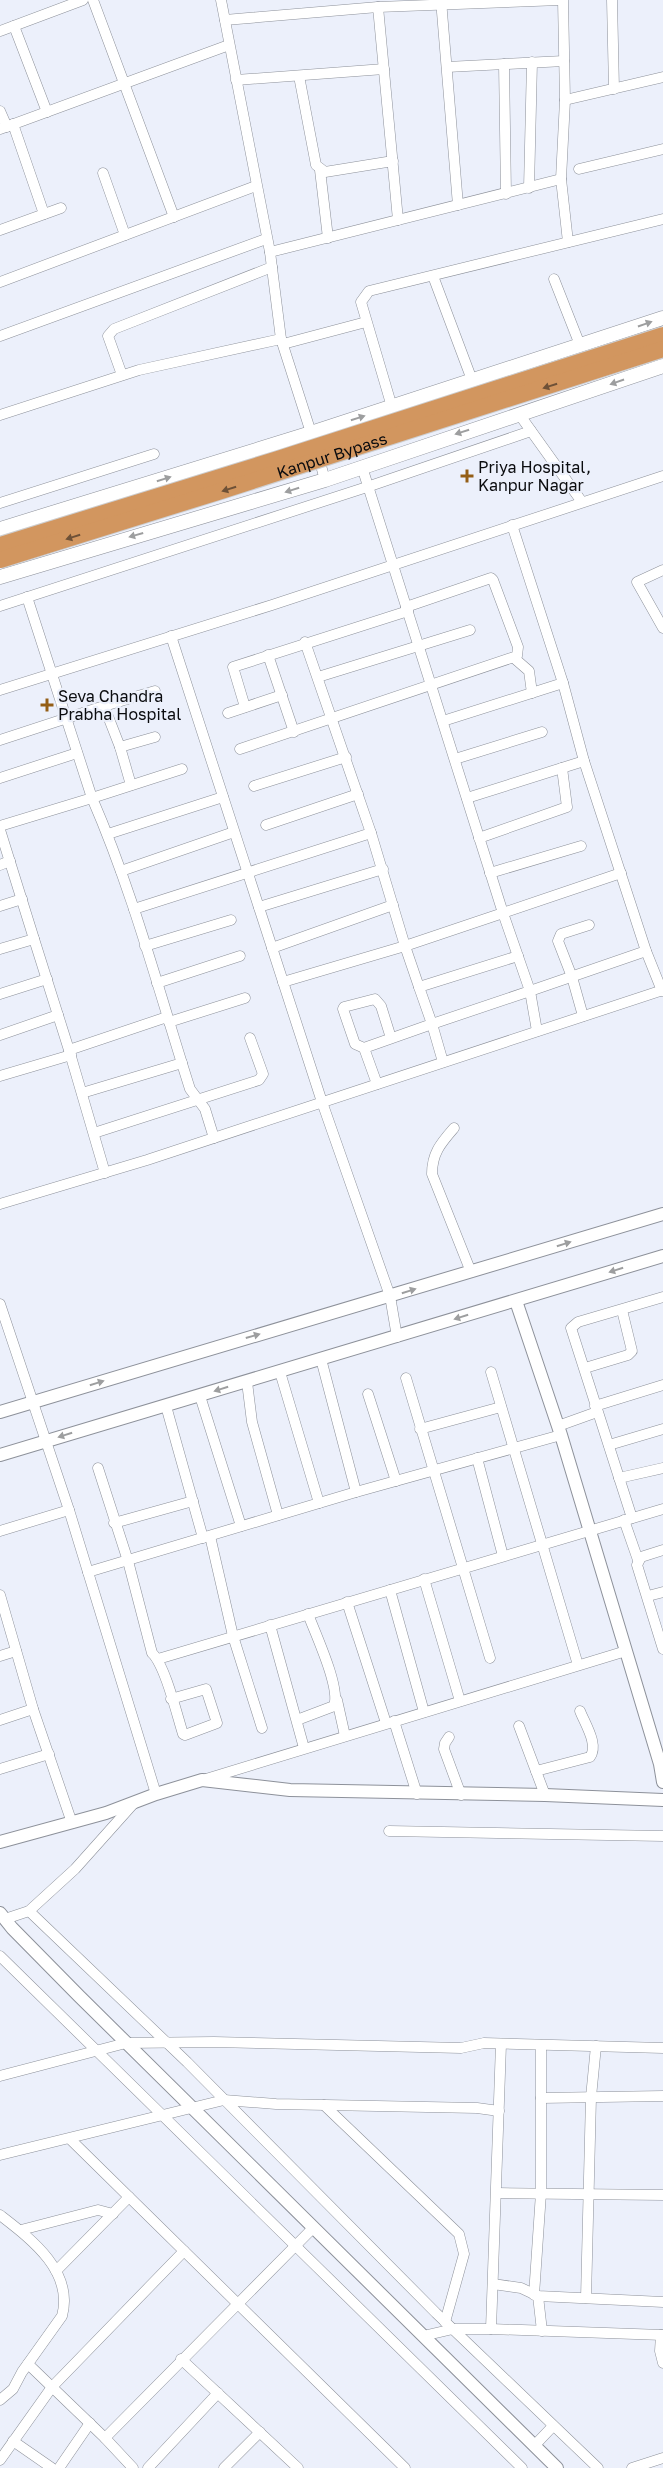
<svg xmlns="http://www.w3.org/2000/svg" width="663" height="2468" viewBox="0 0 663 2468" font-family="'Golos Text',sans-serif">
	<rect width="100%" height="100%" fill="#ecf0fb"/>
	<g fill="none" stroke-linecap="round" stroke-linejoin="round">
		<defs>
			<g id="minor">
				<path d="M93,0L174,217"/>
				<path d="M221,0L270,252L281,339L313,439"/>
				<path d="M441,0L458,205"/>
				<path d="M563,0L565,100L561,179L568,242"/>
				<path d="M612,0L614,89"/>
				<path d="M378,7L398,220"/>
				<path d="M225,20L378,7L560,0"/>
				<path d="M14,26L47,112"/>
				<path d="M0,31L83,0"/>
				<path d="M504,64L506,194"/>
				<path d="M447,67L564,61"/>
				<path d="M299,76L316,165L325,172L393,161"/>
				<path d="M236,80L384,69"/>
				<path d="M565,100L663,77"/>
				<path d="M0,111L7,127"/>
				<path d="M13,124L44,214"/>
				<path d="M0,129L229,45"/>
				<path d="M579,169L663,149"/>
				<path d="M320,170L328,238"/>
				<path d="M103,173L125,235"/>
				<path d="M529,188L532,62"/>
				<path d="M0,230L61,208"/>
				<path d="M270,252L561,179"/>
				<path d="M433,276L472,380"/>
				<path d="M554,279L580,345"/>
				<path d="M0,282L256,186"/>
				<path d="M0,336L266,239"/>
				<path d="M283,344L366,322"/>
				<path d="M122,375L108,336L114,329L272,267"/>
				<path d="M392,407L361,302L369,291L663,219"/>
				<path d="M519,414L582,502"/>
				<path d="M0,415L139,370L281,339"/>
				<path d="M318,455L325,480"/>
				<path d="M0,503L154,454"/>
				<path d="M512,525L563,683L584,761L646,951L662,991"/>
				<path d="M663,570L637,582L663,628"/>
				<path d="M0,606L367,487L531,431"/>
				<path d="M171,636L322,1102L390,1296L397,1337"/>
				<path d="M305,642L371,833L405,946L503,913L362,467"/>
				<path d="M268,655L294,732"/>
				<path d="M514,658L529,671L532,693"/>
				<path d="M318,677L470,630"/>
				<path d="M0,690L272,605L663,476"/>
				<path d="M104,706L155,691"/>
				<path d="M245,707L233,667L408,611"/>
				<path d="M228,713L282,695"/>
				<path d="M443,721L563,683"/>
				<path d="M0,740L104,706L120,747L155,737"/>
				<path d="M120,747L131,785"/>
				<path d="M240,749L517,656L518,647L493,580L491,578L406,607"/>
				<path d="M455,759L542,732"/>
				<path d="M182,769L92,798C133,892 159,992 190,1089L205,1109L214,1138"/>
				<path d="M0,778L77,753"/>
				<path d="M254,786L346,757"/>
				<path d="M467,798L584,761"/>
				<path d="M266,825L358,794"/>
				<path d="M0,826L92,798L27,597"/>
				<path d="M0,830L34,939L0,949"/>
				<path d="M108,834L223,797"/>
				<path d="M479,838L567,807L562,768"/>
				<path d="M0,865L10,861"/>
				<path d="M121,871L234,832"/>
				<path d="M490,873L581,846"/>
				<path d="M0,906L22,899"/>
				<path d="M259,907L383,869"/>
				<path d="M134,909L371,833"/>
				<path d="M34,939L69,1050L167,1017"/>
				<path d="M145,946L231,920"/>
				<path d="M272,948L393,905"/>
				<path d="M283,982L405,946L419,987"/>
				<path d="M157,983L240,956"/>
				<path d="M0,994L47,979"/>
				<path d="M583,1016L572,977L558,941L561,934L589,925"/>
				<path d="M169,1022L245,998"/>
				<path d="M537,1031L530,991L646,951"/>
				<path d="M0,1035L58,1015"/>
				<path d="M391,1038L381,1006L375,999L344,1007L343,1009L355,1044L364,1048L432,1024L419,987L518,956"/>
				<path d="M364,1048L377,1084"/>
				<path d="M69,1050L105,1173"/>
				<path d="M443,1062L432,1024L530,991L503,913L621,873"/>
				<path d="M0,1076L71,1055"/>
				<path d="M82,1093L182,1063"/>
				<path d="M454,1128C441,1143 432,1153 432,1174L471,1272"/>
				<path d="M94,1133L259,1080L263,1074L250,1038"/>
				<path d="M0,1204L147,1160L663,990"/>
				<path d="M0,1304L69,1510L0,1531"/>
				<path d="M321,1359L356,1492"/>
				<path d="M585,1368L628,1355L632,1351L622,1310"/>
				<path d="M280,1372L319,1503"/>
				<path d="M491,1372L578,1665"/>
				<path d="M406,1378L490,1658"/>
				<path d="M247,1382L252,1422L278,1515"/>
				<path d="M368,1394L396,1481"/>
				<path d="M200,1396L241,1526"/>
				<path d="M166,1406L203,1538"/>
				<path d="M595,1406L663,1385"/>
				<path d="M558,1426L597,1412"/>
				<path d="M420,1429L501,1407"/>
				<path d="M609,1445L663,1429"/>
				<path d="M477,1458L503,1556"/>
				<path d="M98,1468L128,1561L152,1653C165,1665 177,1715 183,1734L185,1735L217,1723L206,1689L171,1699"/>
				<path d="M619,1478L663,1468"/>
				<path d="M69,1510L156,1794"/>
				<path d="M632,1518L571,1328L578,1322L663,1297"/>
				<path d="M624,1520L638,1560"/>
				<path d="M114,1523L193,1501"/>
				<path d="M210,1536L233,1636L262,1728"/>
				<path d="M663,1550L641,1557L637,1565L663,1649"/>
				<path d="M88,1572L356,1492L561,1435"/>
				<path d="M424,1579L460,1701"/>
				<path d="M390,1590L424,1712"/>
				<path d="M0,1595L33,1709L72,1823"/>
				<path d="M648,1596L663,1592"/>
				<path d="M347,1602L386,1723"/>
				<path d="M270,1625L304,1748"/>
				<path d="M0,1656L16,1651"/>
				<path d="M158,1659L663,1509"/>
				<path d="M337,1700L345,1736"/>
				<path d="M0,1720L33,1709"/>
				<path d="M297,1720L334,1706C341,1688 315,1633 308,1614"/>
				<path d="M394,1721L417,1794"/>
				<path d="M519,1726L545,1795"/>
				<path d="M449,1737L445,1743L444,1749L461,1795"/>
				<path d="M0,1769L49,1754"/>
				<path d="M536,1771L590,1757C599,1745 585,1724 580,1711"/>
				<path d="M206,1779L626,1651"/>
				<path d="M389,1831L663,1836"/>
				<path d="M29,1911L187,2062L436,2313L598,2468"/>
				<path d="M5,1919L29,1911L75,1869L134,1803"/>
				<path d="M0,1956L522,2468"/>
				<path d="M0,2076L126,2043L214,2042L461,2048L484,2043L663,2048"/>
				<path d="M541,2098L663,2096"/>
				<path d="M324,2105L459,2234L464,2254L445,2322"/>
				<path d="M70,2139L405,2468"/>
				<path d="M0,2155L224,2100L276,2104L477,2108L499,2111"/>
				<path d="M497,2193L663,2195"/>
				<path d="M0,2215C31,2239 74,2271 62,2316L22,2372L13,2389L0,2400"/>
				<path d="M21,2230L98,2210L113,2214"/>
				<path d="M56,2271L129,2197"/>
				<path d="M493,2284L521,2288L538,2296L663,2302"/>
				<path d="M534,2295L541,2193V2045"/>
				<path d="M538,2296L542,2331"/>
				<path d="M586,2298L591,2097L596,2046"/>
				<path d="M491,2329L501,2044"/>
				<path d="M661,2335L660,2351L663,2363"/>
				<path d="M423,2336L453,2329H491L663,2335"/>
				<path d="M181,2359L298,2468"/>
				<path d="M28,2364L105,2438L133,2468"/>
				<path d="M105,2438L313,2228"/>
				<path d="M13,2441L52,2468"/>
				<path d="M534,2446L553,2426"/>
				<path d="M0,2460L52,2387L184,2251"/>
				<path d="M59,2468L90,2423"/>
				<path d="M148,2468L218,2393"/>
				<path d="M224,2468L260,2432"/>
				<path d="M632,2468L663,2458"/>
			</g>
			<g id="tertiary">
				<path d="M516,1301L561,1435L660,1764L663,1782"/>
				<path d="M0,1412L663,1214"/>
				<path d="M0,1455L663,1256"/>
				<path d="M0,1842L106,1813L156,1794L202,1780L290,1790L545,1795L663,1800"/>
				<path d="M0,1913L12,1928L79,1996L557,2468"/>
			</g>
			<g id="secondary">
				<path d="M0,529L311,433L663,318"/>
				<path d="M0,577L325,480L663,366"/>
			</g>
		</defs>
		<use href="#minor" stroke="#8d919a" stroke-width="11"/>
		<use href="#tertiary" stroke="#8d919a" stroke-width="14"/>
		<use href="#secondary" stroke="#8d919a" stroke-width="15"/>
		<use href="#minor" stroke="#fff" stroke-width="10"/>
		<use href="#tertiary" stroke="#fff" stroke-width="12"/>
		<use href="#secondary" stroke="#fff" stroke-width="14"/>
		<defs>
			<g id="trunk-bridge">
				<path d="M0,545L278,459L663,335"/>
				<path id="s1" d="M0,560L218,492L663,349"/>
			</g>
		</defs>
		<use href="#trunk-bridge" stroke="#cececf" stroke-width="18" stroke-linecap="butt"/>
		<use href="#trunk-bridge" stroke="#d2965f" stroke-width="16"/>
	</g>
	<defs><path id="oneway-solid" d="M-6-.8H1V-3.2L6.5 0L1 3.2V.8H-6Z" transform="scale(1.25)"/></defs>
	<g fill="#9d9e9f">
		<use href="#oneway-solid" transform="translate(645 324) rotate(-19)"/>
		<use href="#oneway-solid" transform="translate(617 382) rotate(161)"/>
		<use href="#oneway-solid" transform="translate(358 418) rotate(-18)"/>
		<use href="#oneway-solid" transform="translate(462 432) rotate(162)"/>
		<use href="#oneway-solid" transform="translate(164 479) rotate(-17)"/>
		<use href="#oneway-solid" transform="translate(292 490) rotate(163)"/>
		<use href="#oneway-solid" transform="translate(136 535) rotate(164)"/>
		<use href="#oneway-solid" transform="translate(564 1244) rotate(-17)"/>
		<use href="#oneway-solid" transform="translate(616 1270) rotate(163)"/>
		<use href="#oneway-solid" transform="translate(409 1291) rotate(-17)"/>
		<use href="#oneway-solid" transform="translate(461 1317) rotate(163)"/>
		<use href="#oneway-solid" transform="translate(253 1336) rotate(-16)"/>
		<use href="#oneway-solid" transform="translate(97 1383) rotate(-17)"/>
		<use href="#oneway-solid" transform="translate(221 1389) rotate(163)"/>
		<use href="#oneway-solid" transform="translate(65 1435) rotate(163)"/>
	</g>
	<g fill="#6e5137">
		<use href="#oneway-solid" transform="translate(550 386) rotate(162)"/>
		<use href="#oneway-solid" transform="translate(229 489) rotate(162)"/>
		<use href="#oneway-solid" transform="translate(73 537) rotate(163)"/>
	</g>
	<g fill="#945e16" stroke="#ecf0fb" stroke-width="2">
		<path d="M464.5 468.5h5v5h5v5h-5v5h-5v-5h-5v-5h5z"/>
		<path d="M44.5 697.5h5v5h5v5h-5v5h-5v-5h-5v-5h5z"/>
	</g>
	<g text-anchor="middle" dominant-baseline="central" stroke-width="4.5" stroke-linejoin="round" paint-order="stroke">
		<g font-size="16" fill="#0b0c0f" stroke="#ecf0fb">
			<text stroke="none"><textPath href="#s1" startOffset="348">Kanpur Bypass</textPath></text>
		</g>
		<g font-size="16" fill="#0b0c0f" stroke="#ecf0fb" text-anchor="start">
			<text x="478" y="467">Priya Hospital,<tspan x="478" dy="18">Kanpur Nagar</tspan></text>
			<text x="58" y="696">Seva Chandra<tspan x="58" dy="18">Prabha Hospital</tspan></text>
		</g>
	</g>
</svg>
